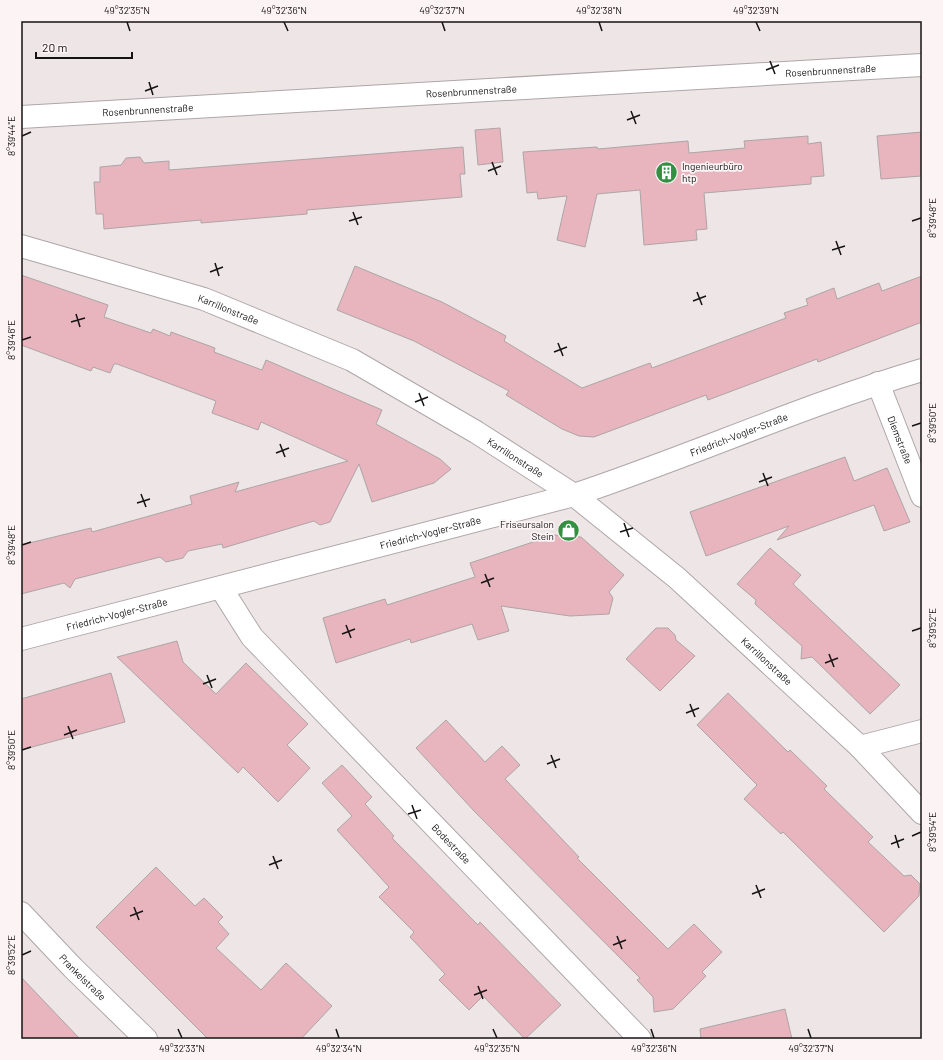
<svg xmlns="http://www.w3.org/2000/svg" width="943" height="1060" viewBox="0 0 943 1060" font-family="Barlow,sans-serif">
	<rect width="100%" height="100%" fill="#eee5e7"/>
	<g fill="#e8b4bd" stroke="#ada5a6">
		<path d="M500,128L503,162L478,165L475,130Z"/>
		<path d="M922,132V176L881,179L877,136Z"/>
		<path d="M808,136V144L821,142L824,176L811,177V184L704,193L707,229L696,230L697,240L644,245L640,190L597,194L585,247L557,240L567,196L538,199L537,192L527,193L523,152L597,147L598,149L688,141L689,153L745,148L744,141Z"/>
		<path d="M463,147L465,174H460L462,197L307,210V214L201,223V220L104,229L103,214H96L94,182H100V167L121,165L126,158L140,157L144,163L169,161V170Z"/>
		<path d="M355,266L442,302L506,336L504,341L582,388L650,363L652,368L786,318L784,313L808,305L806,299L834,288L837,299L879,283L882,291L922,276V322L818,362L817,359L708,400L706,395L594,437L579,436L562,429L506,395L509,391L414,341L337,310Z"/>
		<path d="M21,275L108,305L104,317L151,333L153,329L170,336L171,332L215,348L214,352L262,370L266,360L382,410L376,424L440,459L451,469L434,483L372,502L359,464L330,522L320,525L314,521L223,548L222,544L188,551L183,558L166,562L160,557L75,579L70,588L64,583L21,594V545L91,528L92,532L192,504L190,496L239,482L235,492L348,461L261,422L258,430L212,413L216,401L117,364H114L110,373L93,367L91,371L21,345Z"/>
		<path d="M845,457L854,481L887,468L910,522L884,531L874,505L777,540L789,526L706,556L690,512Z"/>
		<path d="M554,535L581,537L624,575L609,592L613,598L609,614L570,616L501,606L509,631L478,640L472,624L411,643L410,639L336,663L323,618L385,599L387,605L475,577L470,563Z"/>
		<path d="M770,548L801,575L793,584L900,685L870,714L812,657L801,659L802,646L755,604L756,600L737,584Z"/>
		<path d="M656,628H668L675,635L676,640L695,656L660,691L626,659Z"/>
		<path d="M177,641L183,662L216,694L246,663L308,724L287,745L310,768L278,802L243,767L238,773L117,657Z"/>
		<path d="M111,673L125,722L21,750V699Z"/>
		<path d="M728,693L788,752L790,750L827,786L824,789L873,837L868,842L904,876L911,875L920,884L919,896L884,932L783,832L781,834L744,799L757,785L697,725Z"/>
		<path d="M446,720L485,762L502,746L520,765L505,779L579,857L577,858L668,949L694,924L722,952L702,972L706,976L673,1009L654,1012L653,997L637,980L640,978L474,811L416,748Z"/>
		<path d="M342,765L372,797L365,804L394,836L392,838L478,925L480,922L561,1005L525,1039L483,996L469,1010L439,980L445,974L410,937L414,932L379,897L389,887L337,830L352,816L322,783Z"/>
		<path d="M156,867L195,906L204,898L223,917L218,922L229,934L216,948L261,990L286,963L332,1006L301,1039H208L96,927Z"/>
		<path d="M21,977L80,1039H21Z"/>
		<path d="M785,1009L792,1039H701L700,1029Z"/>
	</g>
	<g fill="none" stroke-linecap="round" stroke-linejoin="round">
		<defs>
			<g id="minor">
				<path id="s1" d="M21,117L922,65"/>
				<path id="s2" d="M21,246L204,299L352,360L476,432L574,495L677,578L860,747L922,813"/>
				<path id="s3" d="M878,383L922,496"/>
				<path id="s4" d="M221,588L252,637L640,1039"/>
				<path id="s5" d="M21,639L574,495C691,456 804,405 922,370"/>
				<path d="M860,747L922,731"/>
				<path id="s6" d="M21,913L73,968L146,1039"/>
			</g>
		</defs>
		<use href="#minor" stroke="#aea6a8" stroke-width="24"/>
		<use href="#minor" stroke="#fff" stroke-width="22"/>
	</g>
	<path fill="none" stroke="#161314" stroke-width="1.5" d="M127,22L130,31M284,22L288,31M442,22L445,31M599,22L602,31M756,22L760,31M770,61L775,74M766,70L779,65M149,82L153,95M145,91L158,86M631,111L636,124M627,120L640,115M22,136L31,132M492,162L497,175M488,171L501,166M353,212L358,225M349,221L362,217M912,221L921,218M836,241L841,255M832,250L845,246M215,263L219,276M210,272L223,267M697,292L702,305M693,301L706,296M76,314L80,327M71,322L85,318M22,340L31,337M558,343L563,356M554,352L567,347M419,393L424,406M415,402L428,397M912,426L921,423M280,444L285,457M276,453L289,448M763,473L768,486M759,482L772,477M141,494L146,507M137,503L150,499M624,523L629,537M620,532L633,528M22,545L31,542M485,574L490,587M481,583L494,578M346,625L351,638M912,631L921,628M342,634L355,629M829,654L834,667M825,663L838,658M207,675L212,688M203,684L216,679M690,704L695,717M686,713L699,708M68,726L73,739M64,735L77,730M22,750L31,747M551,755L556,768M547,764L560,759M412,805L417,819M408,814L421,810M895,835L899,848M912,836L921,832M891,844L904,839M273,856L278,869M269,865L282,860M756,885L761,898M752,894L765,889M134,907L139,920M130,916L143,911M617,936L622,949M613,945L626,940M22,955L31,951M478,986L483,999M474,995L487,990M178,1029L182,1038M336,1029L339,1038M493,1029L497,1038M651,1029L654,1038M808,1029L811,1038"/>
	<defs>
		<symbol id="building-disc" viewBox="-11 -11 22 22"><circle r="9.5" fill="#339043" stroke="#fbf3f4"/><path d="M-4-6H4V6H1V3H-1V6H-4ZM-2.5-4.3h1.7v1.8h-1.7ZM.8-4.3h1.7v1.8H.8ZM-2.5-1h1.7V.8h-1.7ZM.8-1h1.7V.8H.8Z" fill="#fff"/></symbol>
		<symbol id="shop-disc" viewBox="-11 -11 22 22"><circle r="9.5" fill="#339043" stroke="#fbf3f4"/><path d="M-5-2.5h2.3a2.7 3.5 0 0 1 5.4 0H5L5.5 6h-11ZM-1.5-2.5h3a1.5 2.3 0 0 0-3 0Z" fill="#fff"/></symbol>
	</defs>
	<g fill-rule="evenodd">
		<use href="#building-disc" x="654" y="160" width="25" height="25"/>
		<use href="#shop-disc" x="556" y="518" width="25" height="25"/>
	</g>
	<g text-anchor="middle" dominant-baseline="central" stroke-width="3.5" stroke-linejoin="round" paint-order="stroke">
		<g font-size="10" fill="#161314" stroke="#fbf3f4">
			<text stroke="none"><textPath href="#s1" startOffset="811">Rosenbrunnenstraße</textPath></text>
			<text stroke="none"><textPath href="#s1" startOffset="451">Rosenbrunnenstraße</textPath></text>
			<text stroke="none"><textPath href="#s1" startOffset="127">Rosenbrunnenstraße</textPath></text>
			<text stroke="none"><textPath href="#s2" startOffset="217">Karrillonstraße</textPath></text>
			<text stroke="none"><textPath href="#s5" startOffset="747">Friedrich-Vogler-Straße</textPath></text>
			<text stroke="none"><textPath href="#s3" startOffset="61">Diemstraße</textPath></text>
			<text stroke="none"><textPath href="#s2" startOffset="541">Karrillonstraße</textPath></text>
			<text stroke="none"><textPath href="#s5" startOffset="423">Friedrich-Vogler-Straße</textPath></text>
			<text stroke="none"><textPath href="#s5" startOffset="99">Friedrich-Vogler-Straße</textPath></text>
			<text stroke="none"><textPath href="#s2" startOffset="865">Karrillonstraße</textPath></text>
			<text stroke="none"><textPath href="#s4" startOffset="345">Bodestraße</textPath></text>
			<text stroke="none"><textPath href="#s6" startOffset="89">Prankelstraße</textPath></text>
		</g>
		<g font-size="10" fill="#161314" stroke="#fbf3f4" text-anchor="start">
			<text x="682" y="166">Ingenieurbüro<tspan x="682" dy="12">htp</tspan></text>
			<text x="554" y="524" text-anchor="end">Friseursalon<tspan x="554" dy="12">Stein</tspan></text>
		</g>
	</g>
	<rect width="943" height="1060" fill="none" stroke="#fbf3f4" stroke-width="44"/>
	<path d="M36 52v6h96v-6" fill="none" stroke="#161314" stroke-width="2"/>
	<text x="42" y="52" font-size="12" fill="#161314" stroke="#fbf3f4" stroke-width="3" paint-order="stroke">20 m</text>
	<rect x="22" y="22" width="899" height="1016" fill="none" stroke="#161314" stroke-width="1.5"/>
	<g font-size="10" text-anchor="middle" fill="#161314">
		<text x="127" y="14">49°32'35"N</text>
		<text x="284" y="14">49°32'36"N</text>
		<text x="442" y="14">49°32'37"N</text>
		<text x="599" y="14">49°32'38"N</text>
		<text x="756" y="14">49°32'39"N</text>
		<text transform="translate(11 136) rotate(-90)" y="4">8°39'44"E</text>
		<text transform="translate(932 218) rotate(-90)" y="4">8°39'48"E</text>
		<text transform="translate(11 340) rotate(-90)" y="4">8°39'46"E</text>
		<text transform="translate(932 423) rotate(-90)" y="4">8°39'50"E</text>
		<text transform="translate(11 545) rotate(-90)" y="4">8°39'48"E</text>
		<text transform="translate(932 628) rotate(-90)" y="4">8°39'52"E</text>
		<text transform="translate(11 750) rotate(-90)" y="4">8°39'50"E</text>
		<text transform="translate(932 832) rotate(-90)" y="4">8°39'54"E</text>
		<text transform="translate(11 955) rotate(-90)" y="4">8°39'52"E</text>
		<text x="182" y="1052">49°32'33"N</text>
		<text x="339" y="1052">49°32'34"N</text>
		<text x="497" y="1052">49°32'35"N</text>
		<text x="654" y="1052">49°32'36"N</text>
		<text x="811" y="1052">49°32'37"N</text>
	</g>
</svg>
